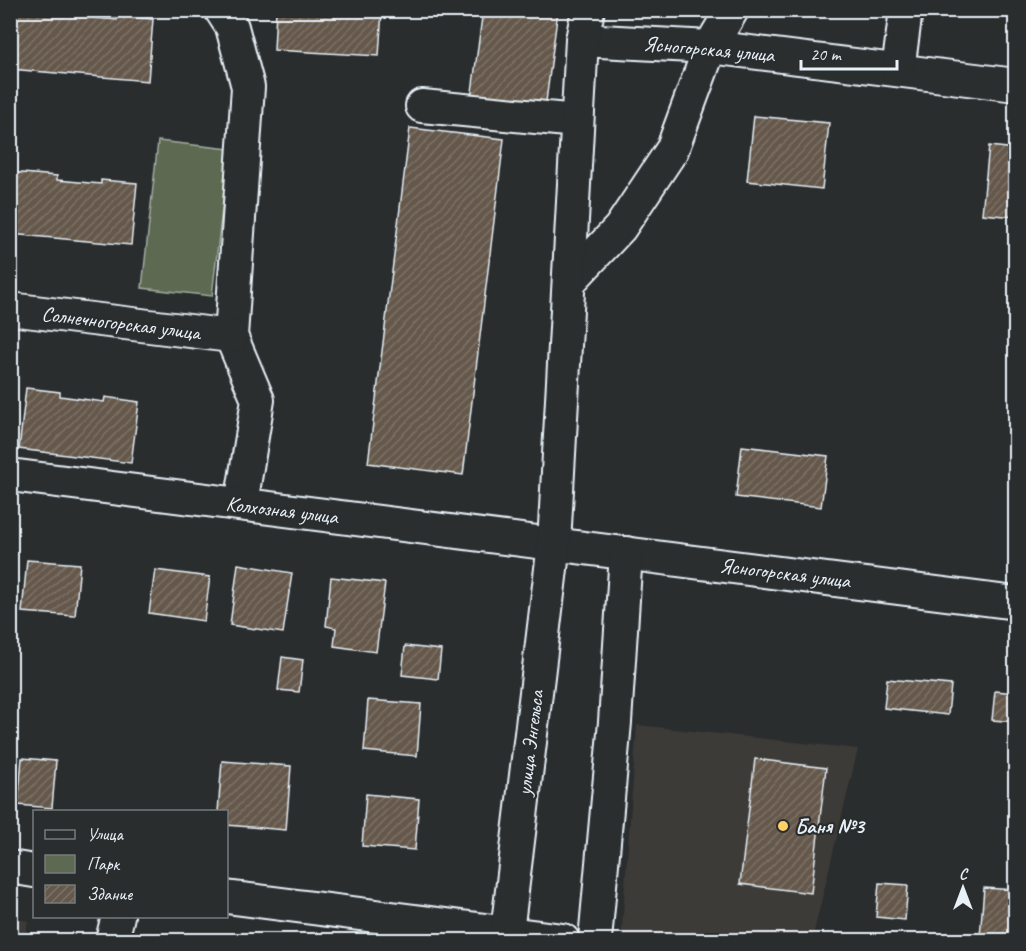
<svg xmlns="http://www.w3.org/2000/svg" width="1026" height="951" viewBox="0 0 1026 951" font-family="Caveat,sans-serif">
	<defs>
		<pattern id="building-hatch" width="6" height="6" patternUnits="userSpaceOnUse" patternTransform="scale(1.5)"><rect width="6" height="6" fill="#65594c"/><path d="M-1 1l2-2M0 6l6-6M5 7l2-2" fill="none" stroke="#7b7167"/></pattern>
	</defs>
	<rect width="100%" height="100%" fill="#2a2d2e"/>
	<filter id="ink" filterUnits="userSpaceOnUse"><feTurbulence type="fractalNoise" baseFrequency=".0167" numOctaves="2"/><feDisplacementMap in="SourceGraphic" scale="12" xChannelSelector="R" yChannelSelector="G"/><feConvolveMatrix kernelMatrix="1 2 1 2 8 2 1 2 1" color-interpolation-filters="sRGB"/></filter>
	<g filter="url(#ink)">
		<g fill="#3c3a37">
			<path d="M637,725L858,749L812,940H621Z"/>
			<path d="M10,918L28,921L25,940H11Z"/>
		</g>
		<path fill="#5d6951" stroke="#a2ada4" stroke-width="1.5" d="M158,141L229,149L212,296L142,288Z"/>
		<g fill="url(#building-hatch)" stroke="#e8f1f8" stroke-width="1.5">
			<path d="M10,10L73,12V16L117,20L118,16L153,19L148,81L10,69Z"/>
			<path d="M276,10L332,13L333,10H382L379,56L274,50Z"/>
			<path d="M483,10H558L545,109L471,99Z"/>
			<path d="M754,116L829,123L822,189L747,181Z"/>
			<path d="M410,128L504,139L463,475L368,463Z"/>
			<path d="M989,146L1016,149V217L982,214Z"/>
			<path d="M10,172L57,176V180L101,184V180L137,183L131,245L10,234Z"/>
			<path d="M26,388L60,392V396L104,402L105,397L139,402L131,463L19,449Z"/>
			<path d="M742,446L828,456L821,507L736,497Z"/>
			<path d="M27,560L80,564L75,616L22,612Z"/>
			<path d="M238,564L292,573L283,633L230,625Z"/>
			<path d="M155,570L210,577L204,621L149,613Z"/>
			<path d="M331,577L385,583L376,652L334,646L336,628L326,626Z"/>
			<path d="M405,646L441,650L438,679L402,675Z"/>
			<path d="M282,657L303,660L299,692L278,690Z"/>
			<path d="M887,679L951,685L948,715L884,708Z"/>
			<path d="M995,691L1016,693V722L992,720Z"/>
			<path d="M368,700L421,704L417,756L364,751Z"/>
			<path d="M22,758L56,761L52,808L18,805Z"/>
			<path d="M755,759L826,768L811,893L740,884Z"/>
			<path d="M222,761L291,766L286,830L226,825V812H218Z"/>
			<path d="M366,794L419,799L415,850L362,846Z"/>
			<path d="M879,883L908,885L905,920L876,917Z"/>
			<path d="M984,888L1016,890V940L980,937Z"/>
		</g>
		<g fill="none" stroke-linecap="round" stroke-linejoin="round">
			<defs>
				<g id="minor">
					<path d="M221,10L232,27L248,87L231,336L258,400L241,504"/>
					<path d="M582,40L710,47L1016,85"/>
					<path d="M898,70L906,10"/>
					<path d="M422,106L577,121"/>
					<path d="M569,282L620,228L672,150L710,47L732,10"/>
					<path d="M10,309L231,336"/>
					<path d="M10,475L1016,603"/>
					<path d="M10,867L34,871"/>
					<path d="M226,897L563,940"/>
					<path d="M112,940L118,916"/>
					<path d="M510,940L507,932L554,544L582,40L588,10"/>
					<path d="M595,940L615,722L626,553"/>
				</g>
			</defs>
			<use href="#minor" stroke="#e8f1f8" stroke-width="36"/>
			<use href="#minor" stroke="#2a2d2e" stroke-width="32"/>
		</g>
	</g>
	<circle fill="#ffd166" stroke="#2a2d2e" stroke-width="2" cx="783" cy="826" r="6"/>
	<g text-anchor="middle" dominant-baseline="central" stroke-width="4.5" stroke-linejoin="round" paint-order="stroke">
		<g font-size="21" fill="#e8f1f8" stroke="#2a2d2e">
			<text transform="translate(709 49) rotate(5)">Ясногорская улица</text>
			<text transform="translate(121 323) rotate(7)">Солнечногорская улица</text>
			<text transform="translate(282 510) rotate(7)">Колхозная улица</text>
			<text transform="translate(785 573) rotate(7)">Ясногорская улица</text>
			<text transform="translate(530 743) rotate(-83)">улица Энгельса</text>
		</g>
		<g font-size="21" font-weight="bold" fill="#e8f1f8" stroke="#2a2d2e" text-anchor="start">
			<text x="795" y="826">Баня №3</text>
		</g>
	</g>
	<rect width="1026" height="951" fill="none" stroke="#2a2d2e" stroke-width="36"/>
	<rect x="18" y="18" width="990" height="915" fill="none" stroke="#e8f1f8" stroke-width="2" filter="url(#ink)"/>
	<rect x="33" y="810" width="195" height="108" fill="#2a2d2e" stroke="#767b7f" stroke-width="1.5"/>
	<rect x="45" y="830" width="30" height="9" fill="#2a2d2e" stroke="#767b7f" stroke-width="1.5"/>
	<text x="87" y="840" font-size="18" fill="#e8f1f8">Улица</text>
	<rect x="45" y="855" width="30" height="18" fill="#5d6951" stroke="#767b7f" stroke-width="1.5"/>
	<text x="87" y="870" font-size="18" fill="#e8f1f8">Парк</text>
	<rect x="45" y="885" width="30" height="18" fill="url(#building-hatch)" stroke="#767b7f" stroke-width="1.5"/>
	<text x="87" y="900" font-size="18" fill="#e8f1f8">Здание</text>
	<g transform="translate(963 888)" stroke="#2a2d2e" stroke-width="4.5" paint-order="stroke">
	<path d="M0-4.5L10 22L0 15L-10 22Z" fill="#e8f1f8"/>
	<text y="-9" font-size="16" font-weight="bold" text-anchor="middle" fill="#e8f1f8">С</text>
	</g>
	<path d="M801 60v9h96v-9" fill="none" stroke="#e8f1f8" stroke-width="3"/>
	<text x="810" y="60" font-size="18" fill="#e8f1f8" stroke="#2a2d2e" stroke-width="4.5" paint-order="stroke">20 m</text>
</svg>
